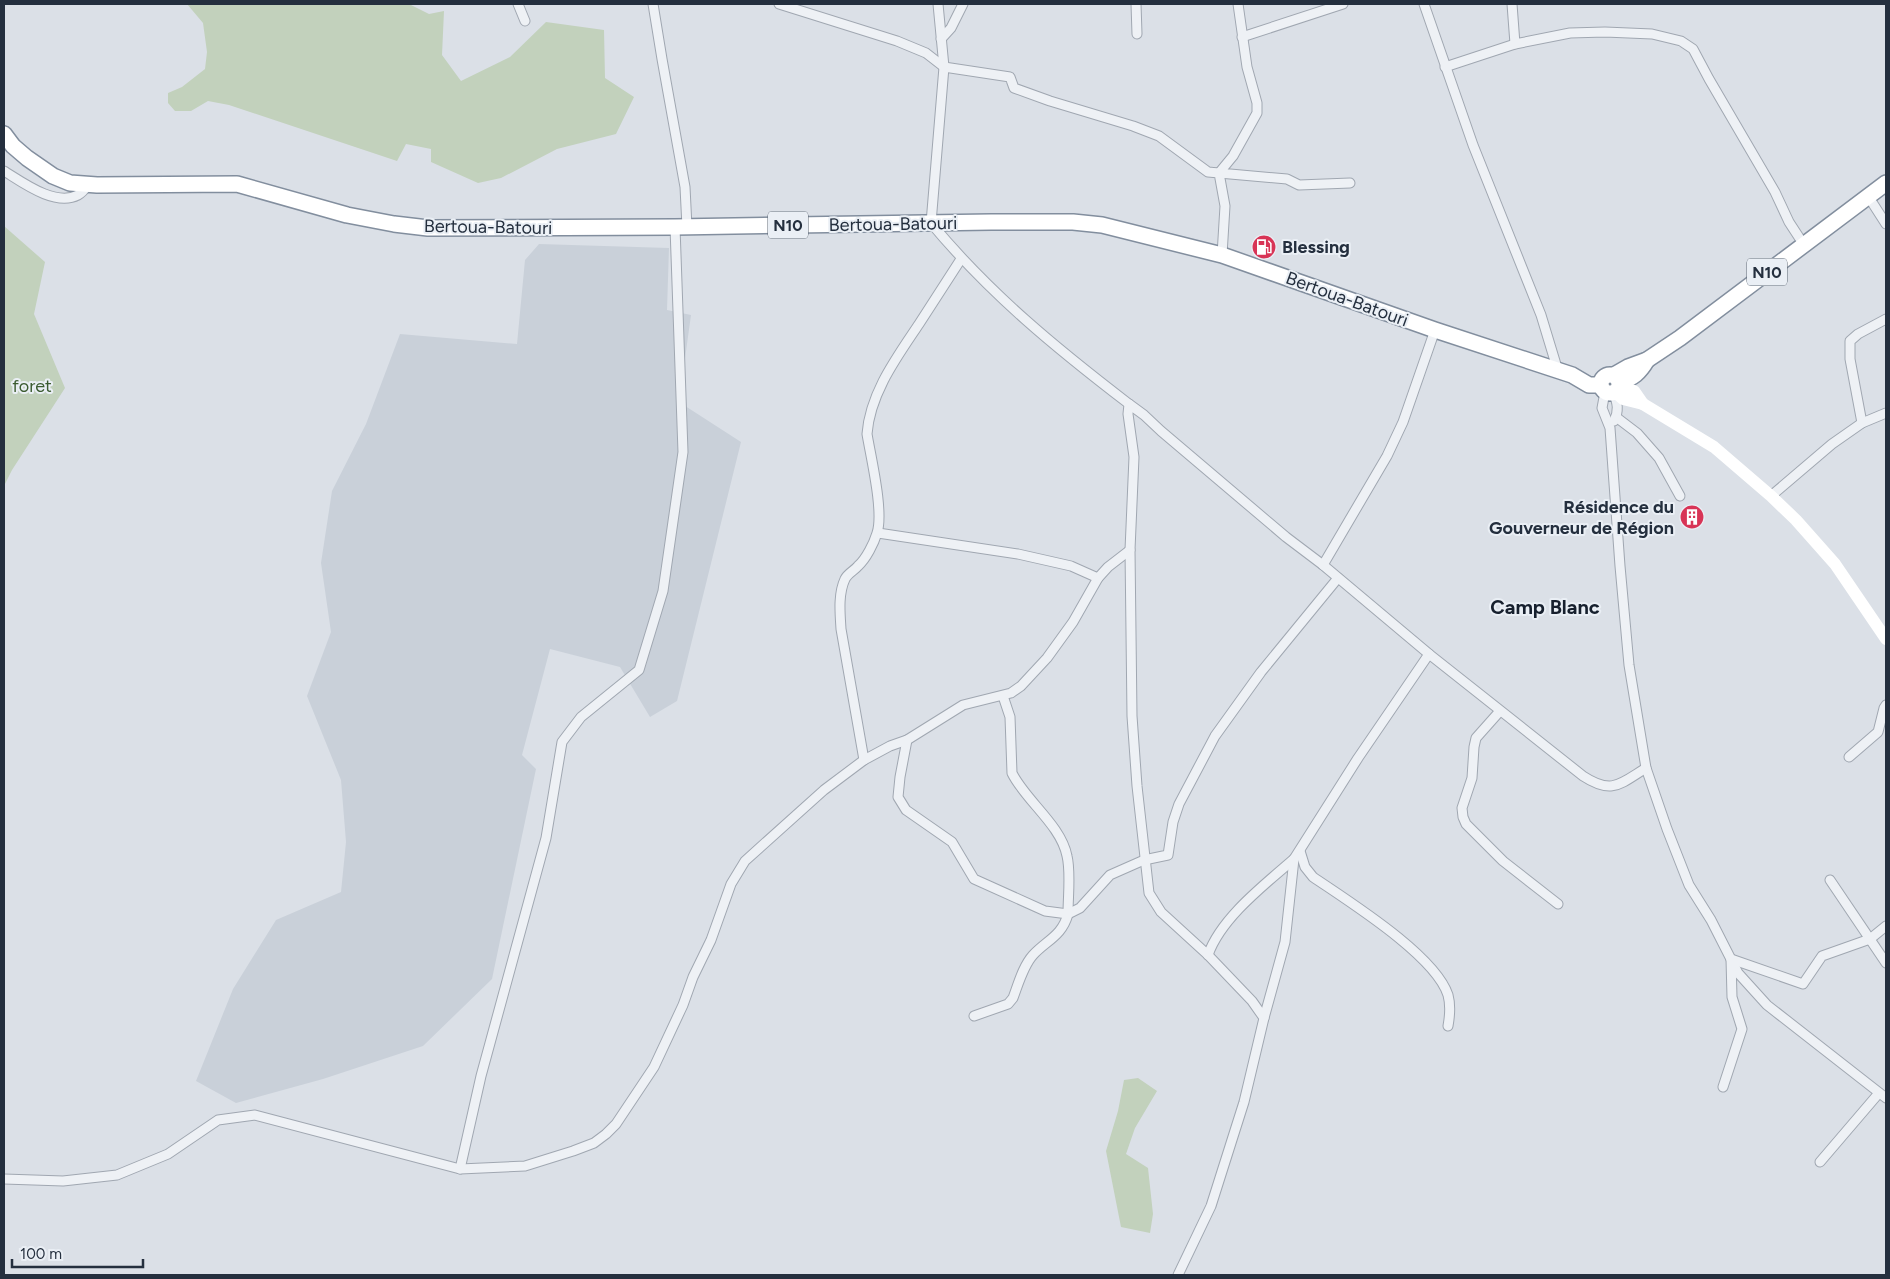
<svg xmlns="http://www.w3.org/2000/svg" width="1890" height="1279" viewBox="0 0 1890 1279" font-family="Figtree,sans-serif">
	<rect width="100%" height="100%" fill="#dbe0e7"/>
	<path fill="#c9d0d9" d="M539,244L669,248L667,310L691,315L679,402L741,442L677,701L650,717L620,667L550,649L522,755L536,769L492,979L423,1046L323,1079L236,1103L196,1081L233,989L276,920L341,892L346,842L341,780L307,696L331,632L321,563L332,491L366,424L400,334L517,344L525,260Z"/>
	<g fill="#c2d1bc">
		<path d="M187,4H409L429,14L444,11L442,55L461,81L510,57L546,22L604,30L605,78L634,97L616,134L557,149L501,178L478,183L431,162V149L406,144L397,161L229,105L208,101L191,111H175L168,103V93L182,87L205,69L207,52L203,23Z"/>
		<path d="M4,226L45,262L34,314L65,388L12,470L4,486Z"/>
		<path d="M1138,1078L1157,1091L1135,1128L1126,1154L1148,1168L1153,1214L1150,1233L1121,1227L1106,1151L1118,1111L1124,1080Z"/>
	</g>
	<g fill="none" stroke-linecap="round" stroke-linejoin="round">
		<defs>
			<g id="minor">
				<path d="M518,4L525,21"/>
				<path d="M653,4L662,59L685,187L687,227"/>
				<path d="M779,4L897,41L926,53L944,67L1010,77L1014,88L1050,101L1133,126L1159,136L1208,172L1219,173L1225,206L1222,255"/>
				<path d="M938,4L944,67L931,223C990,294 1056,348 1129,404L1128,414L1134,457L1130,550L1132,716L1137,786L1149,893L1161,912L1208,955L1252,1001L1264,1018L1244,1102L1211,1206L1178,1275"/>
				<path d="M1136,4L1137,34"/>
				<path d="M1238,4L1247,67L1257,103V113L1233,156L1219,173L1287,179L1299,185L1350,183"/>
				<path d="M1424,4L1473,145L1541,315L1558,371"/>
				<path d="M1512,4L1515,44"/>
				<path d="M1242,37L1343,4"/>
				<path d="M941,39L951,28L963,4"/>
				<path d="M1445,67L1515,44L1570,33L1605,32L1652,34L1681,41L1693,49L1709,79L1775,192L1789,222L1804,245"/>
				<path d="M4,171C22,182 55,207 78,195C82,193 86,188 89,184"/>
				<path d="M1868,196L1886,224"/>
				<path d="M1605,392L1602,408L1610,428L1620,566L1629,665L1646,768L1667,829L1689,885L1711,920L1738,973L1767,1005L1886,1098"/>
				<path d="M1613,393C1618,403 1619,411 1614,421"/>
				<path d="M1129,404L1144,415L1161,431L1286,537L1323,565L1429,654L1583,776C1612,795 1620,784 1646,768"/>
				<path d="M1616,417L1637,433L1659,458L1680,496"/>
				<path d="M1862,423L1850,359V341L1858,334L1886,319"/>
				<path d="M1771,496L1832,444L1862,423L1886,413"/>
				<path d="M878,533L1018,554L1071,566L1098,578"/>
				<path d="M1323,565L1387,456L1403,422L1435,330"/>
				<path d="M1500,711L1476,738L1474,747L1472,778L1462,808L1463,817L1466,824L1503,861L1558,904"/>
				<path d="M907,740L900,777L898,797L906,810L952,842L974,879L1045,911L1068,914L1080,908L1110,875L1144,860L1168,855L1173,822L1179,804L1215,736L1261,672L1338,578"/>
				<path d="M1849,757L1878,732L1884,708L1886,705"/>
				<path d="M864,760L841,629C840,613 838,594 845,579C848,573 854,571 858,566C866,559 874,543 877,533C884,512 871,458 867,434C870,393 897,357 919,324C933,302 947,281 961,259"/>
				<path d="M1300,851L1305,867L1313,877C1348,901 1435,955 1448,995C1451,1006 1450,1015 1448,1026"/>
				<path d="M1830,880L1886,963"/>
				<path d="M1208,955C1221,918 1264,885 1294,859"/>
				<path d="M974,1016L1008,1004L1013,998C1018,985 1023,966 1033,955C1047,940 1062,936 1068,914C1068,896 1071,872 1067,856C1061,825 1025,800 1012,773L1010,717L1003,696"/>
				<path d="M1264,1018L1285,942L1294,859L1358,758L1429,654"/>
				<path d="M1723,1087L1742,1029L1732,997L1731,959L1803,984L1822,956L1870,939L1886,926"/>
				<path d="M1820,1162L1879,1093"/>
				<path d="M460,1169L481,1076L546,838L562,742L581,717L639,670L663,591L683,452L675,227"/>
				<path d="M4,1179L63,1181L117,1175L168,1154L218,1120L255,1115L460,1169L525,1166L573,1151L594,1143L606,1134L616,1124L654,1067L683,1005L693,977L711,940L731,884L745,861L824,790L864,760L890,746L907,740L963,705L1011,693L1021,686L1047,658L1073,622L1098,578L1108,567L1130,550"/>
			</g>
			<g id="trunk">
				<path d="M4,134L13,146L27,158L53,176L70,183L97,185L237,184L347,215L394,224L428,228L675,227L991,222H1073L1102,225L1222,255L1435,330L1572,375L1589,385H1601"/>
				<circle cx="1610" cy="384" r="9"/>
				<path d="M1614,375L1628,367L1647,360L1680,338L1886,183"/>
				<path d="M1619,382C1633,379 1640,372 1647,360"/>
			</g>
		</defs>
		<use href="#minor" stroke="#a0a7b1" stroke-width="11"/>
		<use href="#trunk" stroke="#828e9e" stroke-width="18"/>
		<use href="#minor" stroke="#eef1f5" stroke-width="9"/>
		<g stroke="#fff" stroke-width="12">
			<path d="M1619,385L1634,391L1643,404"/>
			<path d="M1615,392L1623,399L1643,404L1714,447L1771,496L1796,520L1835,564L1886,639"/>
		</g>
		<use href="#trunk" stroke="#fff" stroke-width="15"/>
	</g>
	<defs>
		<symbol id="fuel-disc" viewBox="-11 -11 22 22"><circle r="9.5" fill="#d83456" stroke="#eaeff5"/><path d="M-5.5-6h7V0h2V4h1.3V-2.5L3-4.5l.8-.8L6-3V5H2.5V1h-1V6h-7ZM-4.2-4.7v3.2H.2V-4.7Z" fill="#fff"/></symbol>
		<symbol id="building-disc" viewBox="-11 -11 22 22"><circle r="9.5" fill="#d83456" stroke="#eaeff5"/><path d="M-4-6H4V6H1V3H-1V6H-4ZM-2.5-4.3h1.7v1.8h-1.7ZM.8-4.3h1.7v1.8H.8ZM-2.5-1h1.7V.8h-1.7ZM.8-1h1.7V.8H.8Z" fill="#fff"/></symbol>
	</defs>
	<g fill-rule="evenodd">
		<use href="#fuel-disc" x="1250" y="233" width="28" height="28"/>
		<use href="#building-disc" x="1678" y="503" width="28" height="28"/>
	</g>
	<g text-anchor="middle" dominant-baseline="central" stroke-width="4" stroke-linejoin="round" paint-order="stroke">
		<g fill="#eaeff5" stroke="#5f6975" stroke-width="1">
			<rect x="768" y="211.5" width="40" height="27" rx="4"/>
			<rect x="1747" y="258.5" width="40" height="27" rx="4"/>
		</g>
		<g font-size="16" font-weight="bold" fill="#242f3e">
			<text x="788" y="225">N10</text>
			<text x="1767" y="272">N10</text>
		</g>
		<g font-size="18" fill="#242f3e" stroke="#eaeff5">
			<text transform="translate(893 224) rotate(-1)">Bertoua-Batouri</text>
			<text transform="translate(488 227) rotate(1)">Bertoua-Batouri</text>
			<text transform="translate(1347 299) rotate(20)">Bertoua-Batouri</text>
		</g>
		<g font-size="18" font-weight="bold" fill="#242f3e" stroke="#eaeff5" text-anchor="start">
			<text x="1282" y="247">Blessing</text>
			<text x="1674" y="507" text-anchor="end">Résidence du<tspan x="1674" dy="21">Gouverneur de Région</tspan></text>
		</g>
		<g font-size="18" fill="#3b5b30" stroke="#eaeff5">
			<text x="32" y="386">foret</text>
		</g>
		<g font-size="20" font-weight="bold" fill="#17202e" stroke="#eaeff5">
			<text x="1545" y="607">Camp Blanc</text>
		</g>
	</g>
	<rect width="1890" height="1279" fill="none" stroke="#242f3e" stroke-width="10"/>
	<path d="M12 1259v8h131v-8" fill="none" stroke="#242f3e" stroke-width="2.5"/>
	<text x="20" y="1259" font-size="15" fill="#242f3e" stroke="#eaeff5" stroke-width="4" paint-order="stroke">100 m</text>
</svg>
